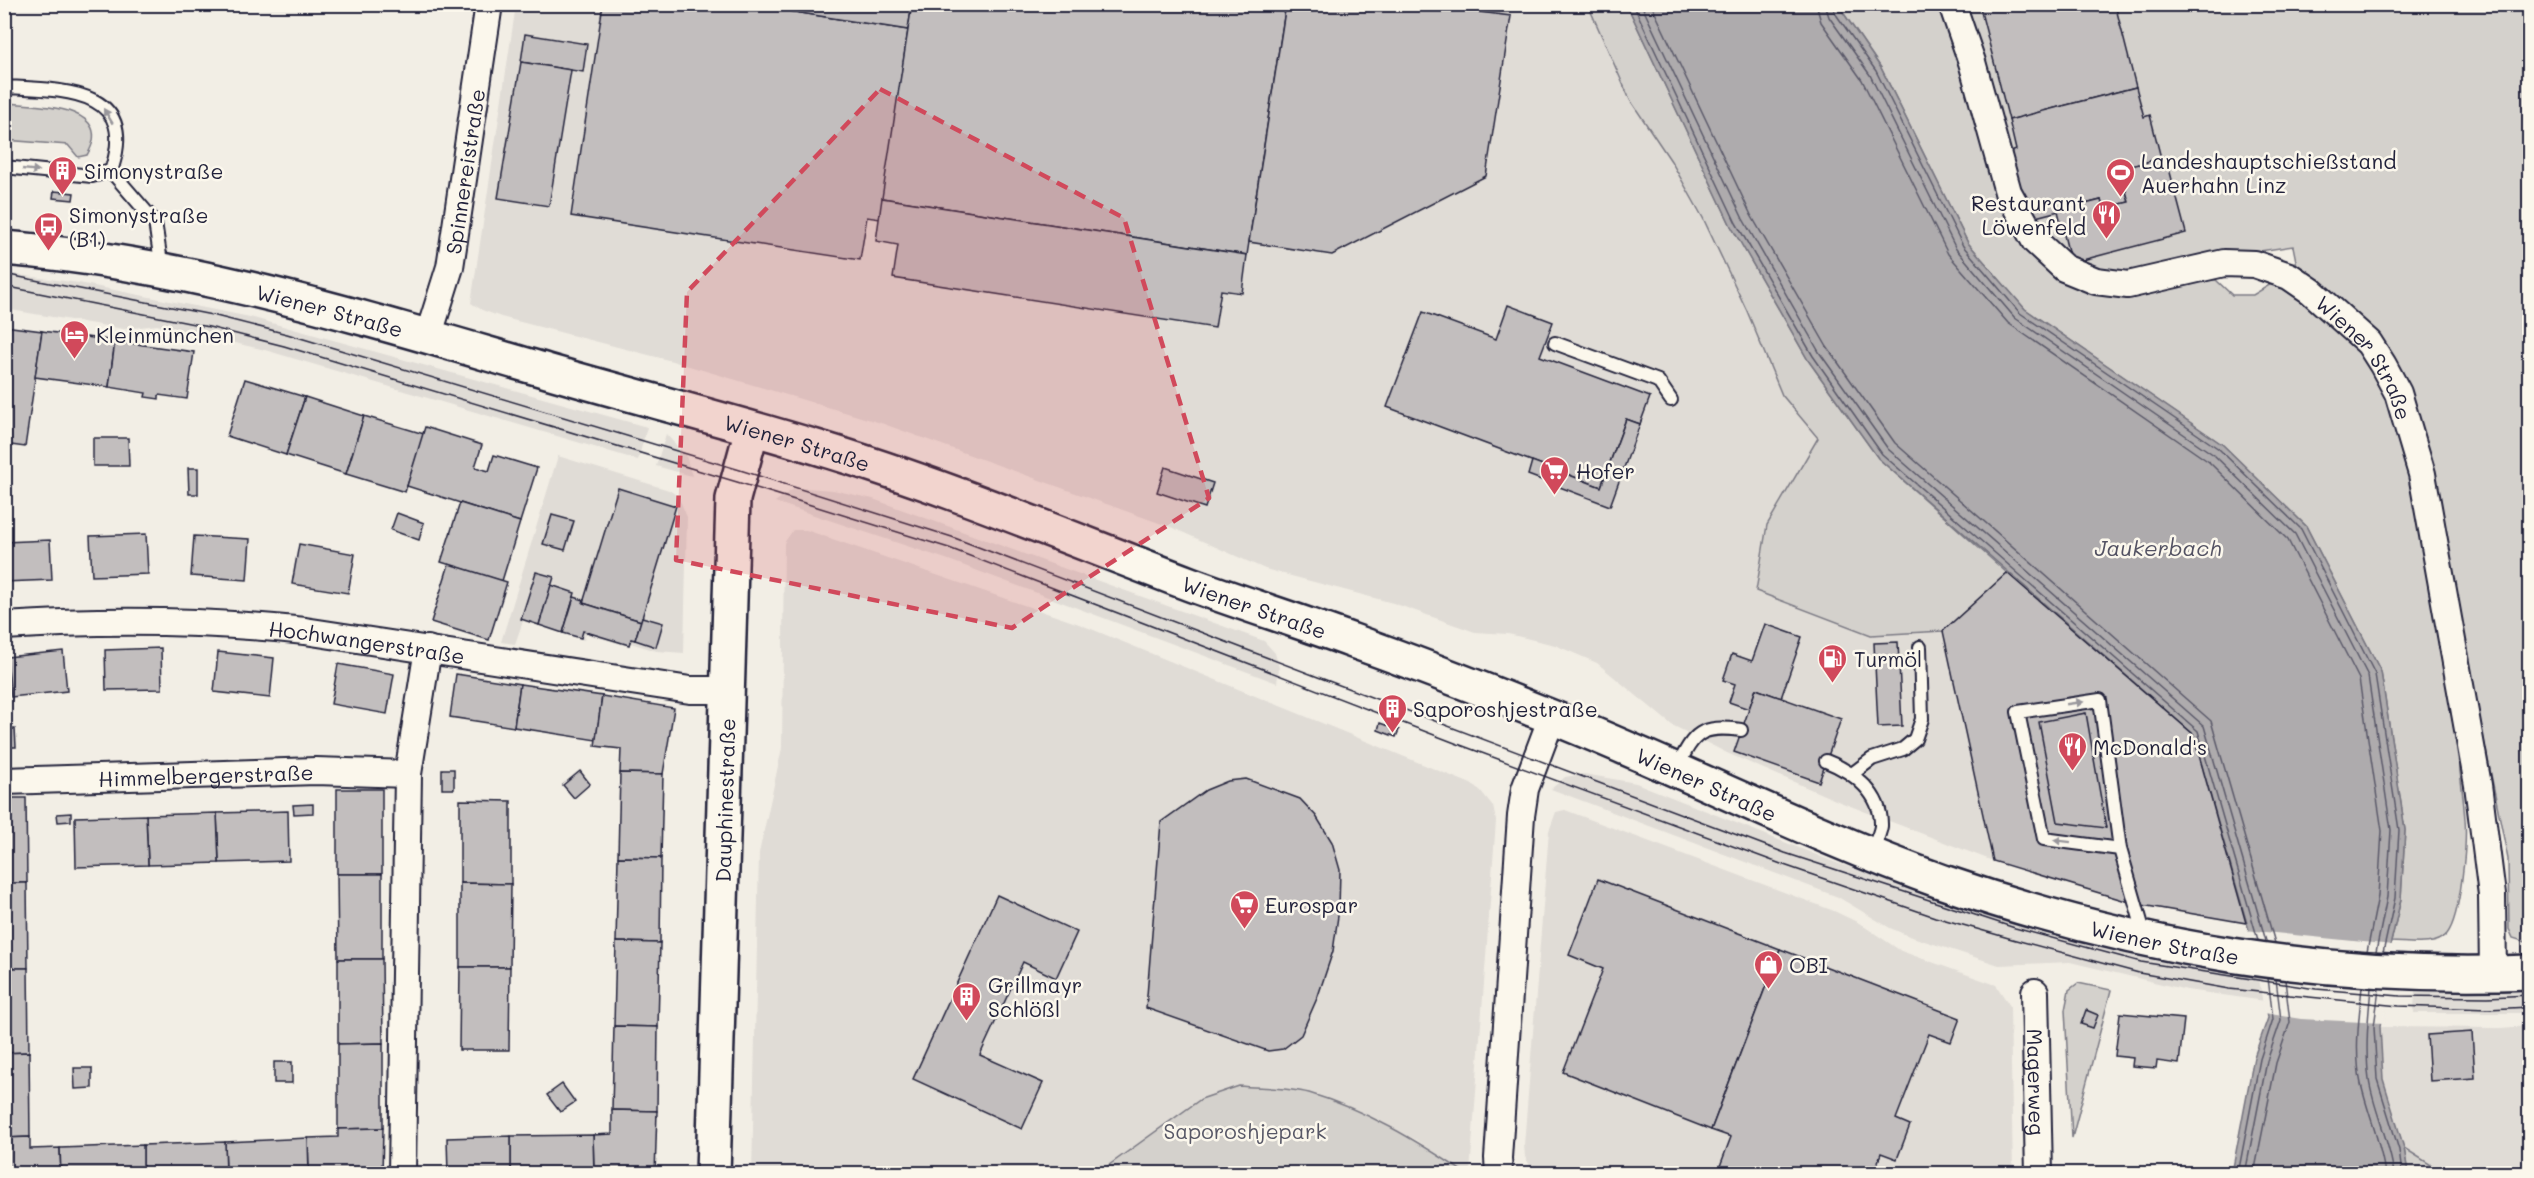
<svg xmlns="http://www.w3.org/2000/svg" width="2534" height="1178" viewBox="0 0 2534 1178" font-family="Mali,sans-serif">
	<rect width="100%" height="100%" fill="#f2eee5"/>
	<filter id="ink" filterUnits="userSpaceOnUse"><feTurbulence type="fractalNoise" baseFrequency=".0167" numOctaves="2"/><feDisplacementMap in="SourceGraphic" scale="12" xChannelSelector="R" yChannelSelector="G"/><feConvolveMatrix kernelMatrix="1 2 1 2 8 2 1 2 1" color-interpolation-filters="sRGB"/></filter>
	<g filter="url(#ink)">
		<g fill="#e0dcd6">
			<path d="M516,5H1588L1630,100L1671,161L1703,218L1747,311L1782,395L1818,438L1767,525L1871,635L1943,631L1993,861L1840,802L1727,753L1672,725L1597,663L1555,645L1508,634L1475,632L1393,603L1265,569L1173,528L881,423L672,361L501,317L482,310L471,303Z"/>
			<path d="M4,273L79,283L250,317L647,427L638,460L265,350L157,325L124,329L5,309Z"/>
			<path d="M666,434L686,456L692,476L656,466Z"/>
			<path d="M558,456L669,490L678,496L687,517L684,653L657,651L627,642L625,645L586,634L584,640L523,621L515,644L501,642Z"/>
			<path d="M806,488L833,490L873,499L1264,641L1275,653L1279,668L1277,683L946,559L775,502L792,490Z"/>
			<path d="M793,530H806L1079,624L1471,784L1480,790L1493,806L1496,821L1470,1173H1465L1418,1141L1383,1123L1336,1103L1239,1086L1200,1099L1098,1173L752,1174L759,853L782,748L784,543Z"/>
			<path d="M1584,774L1636,783L1834,862L2016,924L2081,942L2218,971L2262,976L2265,1001L2187,990L2070,962L1999,965L1909,936L1890,928L1838,897L1551,789L1565,777Z"/>
			<path d="M1565,810L1834,911L1859,923L1901,951L1996,985L2010,1006L2013,1173L1535,1174L1525,1157L1524,1145L1549,831L1556,812Z"/>
			<path d="M2415,989H2529V1013H2414Z"/>
			<path d="M2529,1026V1173H2444L2404,1148L2383,1079L2380,1027L2500,1028Z"/>
		</g>
		<g fill="#d4d1cc" stroke="#7b7a84" stroke-width="1.5">
			<path d="M1588,5H1627L1731,226L1808,360L1878,458L2007,573L1943,631L1871,635L1756,591L1767,525L1818,438L1782,395L1747,311L1703,218L1671,161L1630,100Z"/>
			<path d="M1838,5H2529V943L2513,938L2509,929L2508,859L2448,561L2409,387L2297,266L2293,246L2193,261L2194,278L2216,280L2232,295H2253L2271,284L2286,287C2325,320 2369,351 2388,400C2413,463 2420,533 2431,599C2444,672 2459,745 2465,819C2467,842 2461,916 2447,934C2436,948 2407,942 2391,942L2401,899L2405,830L2381,672L2306,526L2223,445L2025,309L1968,243L1881,68Z"/>
			<path d="M5,103C34,105 117,105 87,155L78,157L68,145L5,140Z"/>
			<path d="M2078,983L2111,990L2072,1138L2065,1010L2069,990Z"/>
			<path d="M1239,1086C1261,1088 1287,1087 1309,1093C1366,1110 1416,1140 1465,1173H1098L1201,1099Z"/>
			<path d="M2404,1148L2444,1173H2408Z"/>
		</g>
		<path fill="#aeabad" stroke="#76747f" stroke-width="1.5" d="M1627,5H1838L1881,68L1968,243L2025,309L2223,445L2306,526L2381,672L2405,830L2401,899L2391,942L2380,1027L2383,1079L2404,1148L2408,1173H2232L2254,1057L2268,1018L2262,976L2193,734L1878,458L1808,360L1731,226Z"/>
		<path fill="#f2eee5" d="M2245,930L2393,945L2384,1023L2301,1019L2264,1013L2259,977Z"/>
		<g fill="none" stroke-linecap="round" stroke-linejoin="round">
			<g stroke="#5a5969" stroke-width="1.5">
				<path d="M1633,4L1736,223L1813,356L1882,454L2198,731L2258,940"/>
				<path d="M1641,4L1743,219L1819,352L1888,449L2204,726L2266,941"/>
				<path d="M1651,4L1751,215L1827,347L1895,443L2211,721L2275,943"/>
				<path d="M1816,4L1821,22L1862,80L1948,254L2008,323L2209,462L2288,540L2359,679L2382,831L2378,896L2367,952"/>
				<path d="M1825,4L1829,17L1870,75L1956,249L2015,318L2214,455L2295,534L2368,676L2391,830L2387,897L2376,952"/>
				<path d="M1833,4L1835,13L1876,71L1963,246L2020,313L2219,449L2301,529L2375,674L2399,830L2395,898L2383,953"/>
				<path d="M2362,987C2359,1018 2354,1053 2361,1084C2368,1115 2381,1142 2385,1174"/>
				<path d="M2371,988C2368,1019 2365,1050 2369,1080C2374,1112 2390,1141 2394,1174"/>
				<path d="M2379,989L2374,1027L2377,1079L2399,1150L2402,1174"/>
				<path d="M2238,1174L2260,1059L2273,1019L2268,978"/>
				<path d="M2245,1174L2267,1061L2281,1020L2276,979"/>
				<path d="M2254,1174L2276,1063L2290,1022L2285,980"/>
			</g>
		</g>
		<g fill="#c2bebe" stroke="#22223b" stroke-width="1.5">
			<path d="M603,4H744L908,30L880,219L867,217L860,260L571,216Z"/>
			<path d="M744,4H912L908,30Z"/>
			<path d="M912,4H1286L1247,255L882,198Z"/>
			<path d="M1286,4H1473L1472,11L1511,16L1486,176L1332,255L1249,242Z"/>
			<path d="M1979,4H2115L2136,87L2009,120Z"/>
			<path d="M525,34L587,44L583,72L521,62Z"/>
			<path d="M521,62L571,70L549,206L498,198Z"/>
			<path d="M2136,87L2144,117L2150,115L2161,158L2120,169L2129,202L2103,208L2101,200L2028,219L2011,152L2016,150L2009,120Z"/>
			<path d="M2166,157L2186,233L2071,263L2058,211L2101,200L2103,208L2129,202L2120,169Z"/>
			<path d="M54,191L74,193L73,200L53,198Z"/>
			<path d="M882,198L1247,255L1242,293L1221,290L1215,328L893,278L898,245L876,241Z"/>
			<path d="M1508,305L1553,322L1540,356L1650,397L1640,424L1626,419L1601,487L1387,407L1423,312L1496,339Z"/>
			<path d="M4,326L42,331L25,447L4,444Z"/>
			<path d="M42,331L115,341L109,387L35,377Z"/>
			<path d="M115,341L194,352L187,399L159,395V399L145,397L146,393L109,387Z"/>
			<path d="M245,379L305,397L286,455L227,436Z"/>
			<path d="M305,397L364,416L346,474L286,455Z"/>
			<path d="M364,416L424,434L405,492L346,474Z"/>
			<path d="M1626,419L1640,424L1610,506L1528,475L1532,461L1601,487Z"/>
			<path d="M425,427L482,445L475,467L489,471L494,455L537,468L520,522L407,486Z"/>
			<path d="M93,438H128L129,466H93Z"/>
			<path d="M1165,467L1213,483L1205,508L1157,492Z"/>
			<path d="M188,468H198V494H189Z"/>
			<path d="M618,488L676,506L641,621L583,603Z"/>
			<path d="M460,503L520,522L502,581L441,562Z"/>
			<path d="M397,513L424,523L419,540L391,530Z"/>
			<path d="M552,515L574,521L565,550L543,544Z"/>
			<path d="M146,534L148,574L92,576L90,536Z"/>
			<path d="M194,536L250,539L247,580L191,576Z"/>
			<path d="M50,540L52,580L4,582V542Z"/>
			<path d="M299,544L355,554L348,593L292,584Z"/>
			<path d="M449,564L507,582L489,640L431,622Z"/>
			<path d="M536,572L554,577L539,625L521,619Z"/>
			<path d="M2007,573L2193,734L2246,923L2136,904L1993,861L1943,631Z"/>
			<path d="M551,585L575,593L563,633L539,625Z"/>
			<path d="M574,597L584,600L583,603L641,621L635,640L631,639L629,645L583,631L581,638L563,633Z"/>
			<path d="M642,617L663,623L656,647L635,640Z"/>
			<path d="M1765,624L1802,637L1781,698L1756,689L1749,709L1729,702L1735,684L1723,680L1732,654L1752,661Z"/>
			<path d="M1898,642L1902,726L1878,727L1874,643Z"/>
			<path d="M161,648L162,689L106,690L105,650Z"/>
			<path d="M63,651L67,691L11,697L7,657Z"/>
			<path d="M218,652L274,658L270,698L214,692Z"/>
			<path d="M338,664L394,674L387,714L331,704Z"/>
			<path d="M456,674L520,684L514,727L450,717Z"/>
			<path d="M520,684L602,696L596,740L514,727Z"/>
			<path d="M1756,689L1841,719L1819,782L1734,752Z"/>
			<path d="M602,696L674,708L663,774L620,773L621,749L595,746Z"/>
			<path d="M2086,713L2106,828L2058,822L2039,722Z"/>
			<path d="M1380,723L1399,730L1396,737L1378,730Z"/>
			<path d="M4,729H15L16,747H4Z"/>
			<rect x="442" y="769" width="12" height="20"/>
			<path d="M580,771L590,784L574,798L563,785Z"/>
			<path d="M620,773L663,774L661,858L618,857Z"/>
			<path d="M1246,779L1300,799L1316,816L1332,842L1340,870L1339,909L1333,951L1318,996L1301,1035L1283,1049L1268,1051L1146,1008L1161,822L1206,790L1228,781Z"/>
			<rect x="337" y="789" width="45" height="85"/>
			<path d="M4,798H26L27,883H4Z"/>
			<path d="M460,800L511,801V884L460,883Z"/>
			<path d="M313,804V813L294,814L293,805Z"/>
			<path d="M288,811L289,861L219,863L217,813Z"/>
			<path d="M71,813V821L58,822L57,814Z"/>
			<path d="M217,813L219,863L148,865L146,815Z"/>
			<path d="M146,815L148,865L76,867L75,817Z"/>
			<path d="M618,857L661,858L660,943L616,942Z"/>
			<path d="M337,874H382V959H338Z"/>
			<path d="M1598,879L1780,949L1711,1130L1563,1072L1603,969L1569,955Z"/>
			<path d="M4,883H27L28,968H4Z"/>
			<path d="M460,883L511,884L510,967H460Z"/>
			<path d="M997,895L1077,932L1056,978L1023,962L980,1055L1043,1083L1022,1129L913,1079Z"/>
			<path d="M616,942L660,943L658,1027L614,1026Z"/>
			<path d="M1780,949L1960,1018L1951,1042L1929,1034L1896,1119L1910,1125L1904,1141L1897,1159L1881,1153L1874,1174H1717L1731,1137L1711,1130Z"/>
			<path d="M338,959H382L383,1043L338,1044Z"/>
			<path d="M460,967H510L509,1050H459Z"/>
			<path d="M4,968H28L29,1052L4,1053Z"/>
			<path d="M2086,1010L2098,1015L2093,1028L2081,1024Z"/>
			<path d="M2120,1013L2184,1019L2179,1064L2157,1061L2156,1068L2132,1066L2133,1058L2115,1056Z"/>
			<path d="M614,1026L658,1027L657,1111L612,1110Z"/>
			<path d="M2472,1032L2475,1078L2430,1081L2427,1035Z"/>
			<path d="M383,1043V1128L338,1129V1044Z"/>
			<path d="M29,1052L30,1137L4,1138V1053Z"/>
			<rect x="274" y="1062" width="18" height="21"/>
			<path d="M74,1068H92V1088L75,1089Z"/>
			<path d="M562,1084L575,1102L560,1112L547,1095Z"/>
			<path d="M612,1110L657,1111L655,1174H594L593,1135L612,1134Z"/>
			<path d="M383,1128L382,1174H309L308,1138L338,1137V1129Z"/>
			<path d="M593,1135L594,1174H511V1136Z"/>
			<path d="M511,1136V1174H448L447,1138Z"/>
			<path d="M30,1137V1149L60,1148L61,1174H4V1138Z"/>
			<path d="M308,1138L309,1174H226L225,1142Z"/>
			<path d="M225,1142L226,1174H143V1145Z"/>
			<path d="M143,1145V1174H61L60,1148Z"/>
		</g>
		<g fill="none" stroke-linecap="round" stroke-linejoin="round">
			<defs>
				<g id="lane">
					<path d="M4,87C61,90 140,87 111,171"/>
					<path d="M4,167L92,176L111,171"/>
					<path d="M111,171L155,222L162,269"/>
					<path d="M1555,343L1658,381L1671,400"/>
					<path d="M1826,761C1854,772 1882,794 1881,826C1880,835 1874,845 1871,853"/>
					<path d="M1677,768C1694,732 1701,725 1741,730"/>
					<path d="M1852,774L1872,759L1903,749L1915,739L1922,719L1920,647"/>
					<path d="M2120,849L2044,839L2018,712L2100,700L2120,849L2145,936"/>
				</g>
				<g id="street">
					<path id="s1" d="M1952,4L1972,62L2008,192L2035,241L2064,268L2096,281L2128,285L2224,263L2254,264L2289,276L2311,291L2369,343L2383,365L2398,393L2422,474L2478,785L2492,895L2493,973"/>
					<path id="s2" d="M428,337L450,267L489,4"/>
					<path id="s3" d="M4,626C106,619 204,620 305,631L690,690H728"/>
					<path id="s4" d="M4,781L316,771L408,774"/>
					<path id="s5" d="M2035,992L2039,1174"/>
					<path d="M402,1174L408,774L428,649"/>
					<path d="M1499,1174L1498,1158L1521,816L1525,789L1552,717"/>
				</g>
				<g id="secondary">
					<path id="s6" d="M713,1174L733,499L752,429"/>
				</g>
				<g id="primary">
					<path id="s7" d="M4,248C190,263 370,320 547,371C637,397 727,420 816,447C943,485 1066,537 1190,584C1244,604 1299,621 1353,641C1415,663 1477,687 1539,712C1675,765 1805,833 1943,882C2136,949 2325,980 2530,972"/>
				</g>
			</defs>
			<use href="#lane" stroke="#22223b" stroke-width="16"/>
			<use href="#street" stroke="#22223b" stroke-width="30"/>
			<use href="#secondary" stroke="#22223b" stroke-width="38"/>
			<use href="#primary" stroke="#22223b" stroke-width="38"/>
			<use href="#lane" stroke="#fbf7ec" stroke-width="12"/>
			<use href="#street" stroke="#fbf7ec" stroke-width="26"/>
			<use href="#secondary" stroke="#fbf7ec" stroke-width="33"/>
			<use href="#primary" stroke="#fbf7ec" stroke-width="33"/>
			<g stroke="#22223b" stroke-width="1.5">
				<path d="M4,274L212,315L287,334L740,470L952,537L1318,677L1785,853L2015,928L2141,962L2316,989L2400,996L2488,997L2530,995"/>
				<path d="M4,286L209,327L284,346L737,482L949,548L1455,743L1781,864L1935,917L2012,939L2139,973L2229,989L2399,1006L2488,1009L2530,1007"/>
			</g>
		</g>
		<defs><path id="oneway-solid" d="M-6-.8H1V-3.2L6.5 0L1 3.2V.8H-6Z" transform="scale(1.5)"/></defs>
		<g fill="#99979c">
			<use href="#oneway-solid" transform="translate(108 116) rotate(-121)"/>
			<use href="#oneway-solid" transform="translate(31 170) rotate(6)"/>
			<use href="#oneway-solid" transform="translate(2075 703) rotate(-8)"/>
			<use href="#oneway-solid" transform="translate(2062 841) rotate(-173)"/>
		</g>
	</g>
	<path fill="#d1495b" fill-opacity="0.2" stroke="#d1495b" stroke-width="4.5" stroke-dasharray="12 8" stroke-linejoin="round" d="M880,89L1124,218L1209,498L1012,628L676,560L687,292Z"/>
	<defs>
		<symbol id="building-pin" viewBox="-11 -11 22 30"><path d="M0 17L-7.5 6A9.5 9.5 0 1 1 7.5 6Z" fill="#d1495b" stroke="#fbf7ec"/><path d="M-4-6H4V6H1V3H-1V6H-4ZM-2.5-4.3h1.7v1.8h-1.7ZM.8-4.3h1.7v1.8H.8ZM-2.5-1h1.7V.8h-1.7ZM.8-1h1.7V.8H.8Z" fill="#fff"/></symbol>
		<symbol id="stadium-pin" viewBox="-11 -11 22 30"><path d="M0 17L-7.5 6A9.5 9.5 0 1 1 7.5 6Z" fill="#d1495b" stroke="#fbf7ec"/><path d="M0-5a6.5 5 0 1 0 0 10a6.5 5 0 1 0 0-10ZM-3.5-1.8h7v3.6h-7Z" fill="#fff"/></symbol>
		<symbol id="restaurant-pin" viewBox="-11 -11 22 30"><path d="M0 17L-7.5 6A9.5 9.5 0 1 1 7.5 6Z" fill="#d1495b" stroke="#fbf7ec"/><path d="M-5-6h1v4h1v-4h1v4h1v-4h1v5L-1.5 .5V6h-2V.5L-5-1ZM5-6V6H3V1.5H1.5Q1.5-4 5-6Z" fill="#fff"/></symbol>
		<symbol id="bus-pin" viewBox="-11 -11 22 30"><path d="M0 17L-7.5 6A9.5 9.5 0 1 1 7.5 6Z" fill="#d1495b" stroke="#fbf7ec"/><path d="M-5-6H5V4H4V6H2V4H-2V6H-4V4H-5ZM-3.5-4V0h7V-4ZM-3.5 1.2v1.5H-2V1.2ZM2 1.2v1.5H3.5V1.2Z" fill="#fff"/></symbol>
		<symbol id="hotel-pin" viewBox="-11 -11 22 30"><path d="M0 17L-7.5 6A9.5 9.5 0 1 1 7.5 6Z" fill="#d1495b" stroke="#fbf7ec"/><path d="M-6-4.5h1.5V1H6V5H4.5V3h-9V5H-6ZM-4 0a1.8 1.8 0 1 1 3.6 0ZM.5 0V-2.5h3Q6-2.5 6 0Z" fill="#fff"/></symbol>
		<symbol id="supermarket-pin" viewBox="-11 -11 22 30"><path d="M0 17L-7.5 6A9.5 9.5 0 1 1 7.5 6Z" fill="#d1495b" stroke="#fbf7ec"/><path d="M-6-5.5h2.5l.6 2H6L4.5 2H-2.5L-4.4-4H-6ZM-1.5 3.2a1.3 1.3 0 1 0 .1 0ZM3 3.2a1.3 1.3 0 1 0 .1 0Z" fill="#fff"/></symbol>
		<symbol id="fuel-pin" viewBox="-11 -11 22 30"><path d="M0 17L-7.5 6A9.5 9.5 0 1 1 7.5 6Z" fill="#d1495b" stroke="#fbf7ec"/><path d="M-5.5-6h7V0h2V4h1.3V-2.5L3-4.5l.8-.8L6-3V5H2.5V1h-1V6h-7ZM-4.2-4.7v3.2H.2V-4.7Z" fill="#fff"/></symbol>
		<symbol id="shop-pin" viewBox="-11 -11 22 30"><path d="M0 17L-7.5 6A9.5 9.5 0 1 1 7.5 6Z" fill="#d1495b" stroke="#fbf7ec"/><path d="M-5-2.5h2.3a2.7 3.5 0 0 1 5.4 0H5L5.5 6h-11ZM-1.5-2.5h3a1.5 2.3 0 0 0-3 0Z" fill="#fff"/></symbol>
	</defs>
	<g fill-rule="evenodd">
		<use href="#building-pin" x="46" y="154" width="33" height="45"/>
		<use href="#stadium-pin" x="2104" y="156" width="33" height="45"/>
		<use href="#restaurant-pin" x="2090" y="198" width="33" height="45"/>
		<use href="#bus-pin" x="32" y="210" width="33" height="45"/>
		<use href="#hotel-pin" x="58" y="318" width="33" height="45"/>
		<use href="#supermarket-pin" x="1538" y="454" width="33" height="45"/>
		<use href="#fuel-pin" x="1816" y="642" width="33" height="45"/>
		<use href="#building-pin" x="1376" y="692" width="33" height="45"/>
		<use href="#restaurant-pin" x="2056" y="730" width="33" height="45"/>
		<use href="#supermarket-pin" x="1228" y="888" width="33" height="45"/>
		<use href="#shop-pin" x="1752" y="948" width="33" height="45"/>
		<use href="#building-pin" x="950" y="980" width="33" height="45"/>
	</g>
	<g text-anchor="middle" dominant-baseline="central" stroke-width="5" stroke-linejoin="round" paint-order="stroke">
		<g font-size="21" fill="#22223b" stroke="#fbf7ec" text-anchor="start">
			<text x="2141" y="160">Landeshauptschießstand<tspan x="2141" dy="24">Auerhahn Linz</tspan></text>
			<text x="84" y="170">Simonystraße</text>
			<text x="2086" y="202" text-anchor="end">Restaurant<tspan x="2086" dy="24">Löwenfeld</tspan></text>
			<text x="69" y="214">Simonystraße<tspan x="69" dy="24">(B1)</tspan></text>
			<text x="96" y="334">Kleinmünchen</text>
			<text x="1576" y="470">Hofer</text>
			<text x="1854" y="658">Turmöl</text>
			<text x="1413" y="708">Saporoshjestraße</text>
			<text x="2093" y="746">McDonald's</text>
			<text x="1265" y="904">Eurospar</text>
			<text x="1789" y="964">OBI</text>
			<text x="988" y="984">Grillmayr<tspan x="988" dy="24">Schlößl</tspan></text>
		</g>
		<g font-size="21" fill="#22223b" stroke="#fbf7ec">
			<text stroke="none"><textPath href="#s2" startOffset="170">Spinnereistraße</textPath></text>
			<text stroke="none"><textPath href="#s7" startOffset="332">Wiener Straße</textPath></text>
			<text stroke="none"><textPath href="#s1" startOffset="638">Wiener Straße</textPath></text>
			<text stroke="none"><textPath href="#s7" startOffset="818">Wiener Straße</textPath></text>
			<text stroke="none"><textPath href="#s7" startOffset="1304">Wiener Straße</textPath></text>
			<text stroke="none"><textPath href="#s3" startOffset="364">Hochwangerstraße</textPath></text>
			<text stroke="none"><textPath href="#s4" startOffset="202">Himmelbergerstraße</textPath></text>
			<text stroke="none"><textPath href="#s7" startOffset="1790">Wiener Straße</textPath></text>
			<text stroke="none"><textPath href="#s6" startOffset="374">Dauphinestraße</textPath></text>
			<text stroke="none"><textPath href="#s7" startOffset="2276">Wiener Straße</textPath></text>
			<text stroke="none"><textPath href="#s5" startOffset="90">Magerweg</textPath></text>
		</g>
		<g font-size="21" fill="#575766" stroke="#fbf7ec">
			<text x="1245" y="1130">Saporoshjepark</text>
		</g>
		<g font-size="22" font-style="italic" fill="#535263" stroke="#fbf7ec">
			<text x="2158" y="547">Jaukerbach</text>
		</g>
	</g>
	<rect width="2534" height="1178" fill="none" stroke="#fbf7ec" stroke-width="24"/>
	<rect x="12" y="12" width="2510" height="1154" fill="none" stroke="#22223b" stroke-width="2" filter="url(#ink)"/>
</svg>
